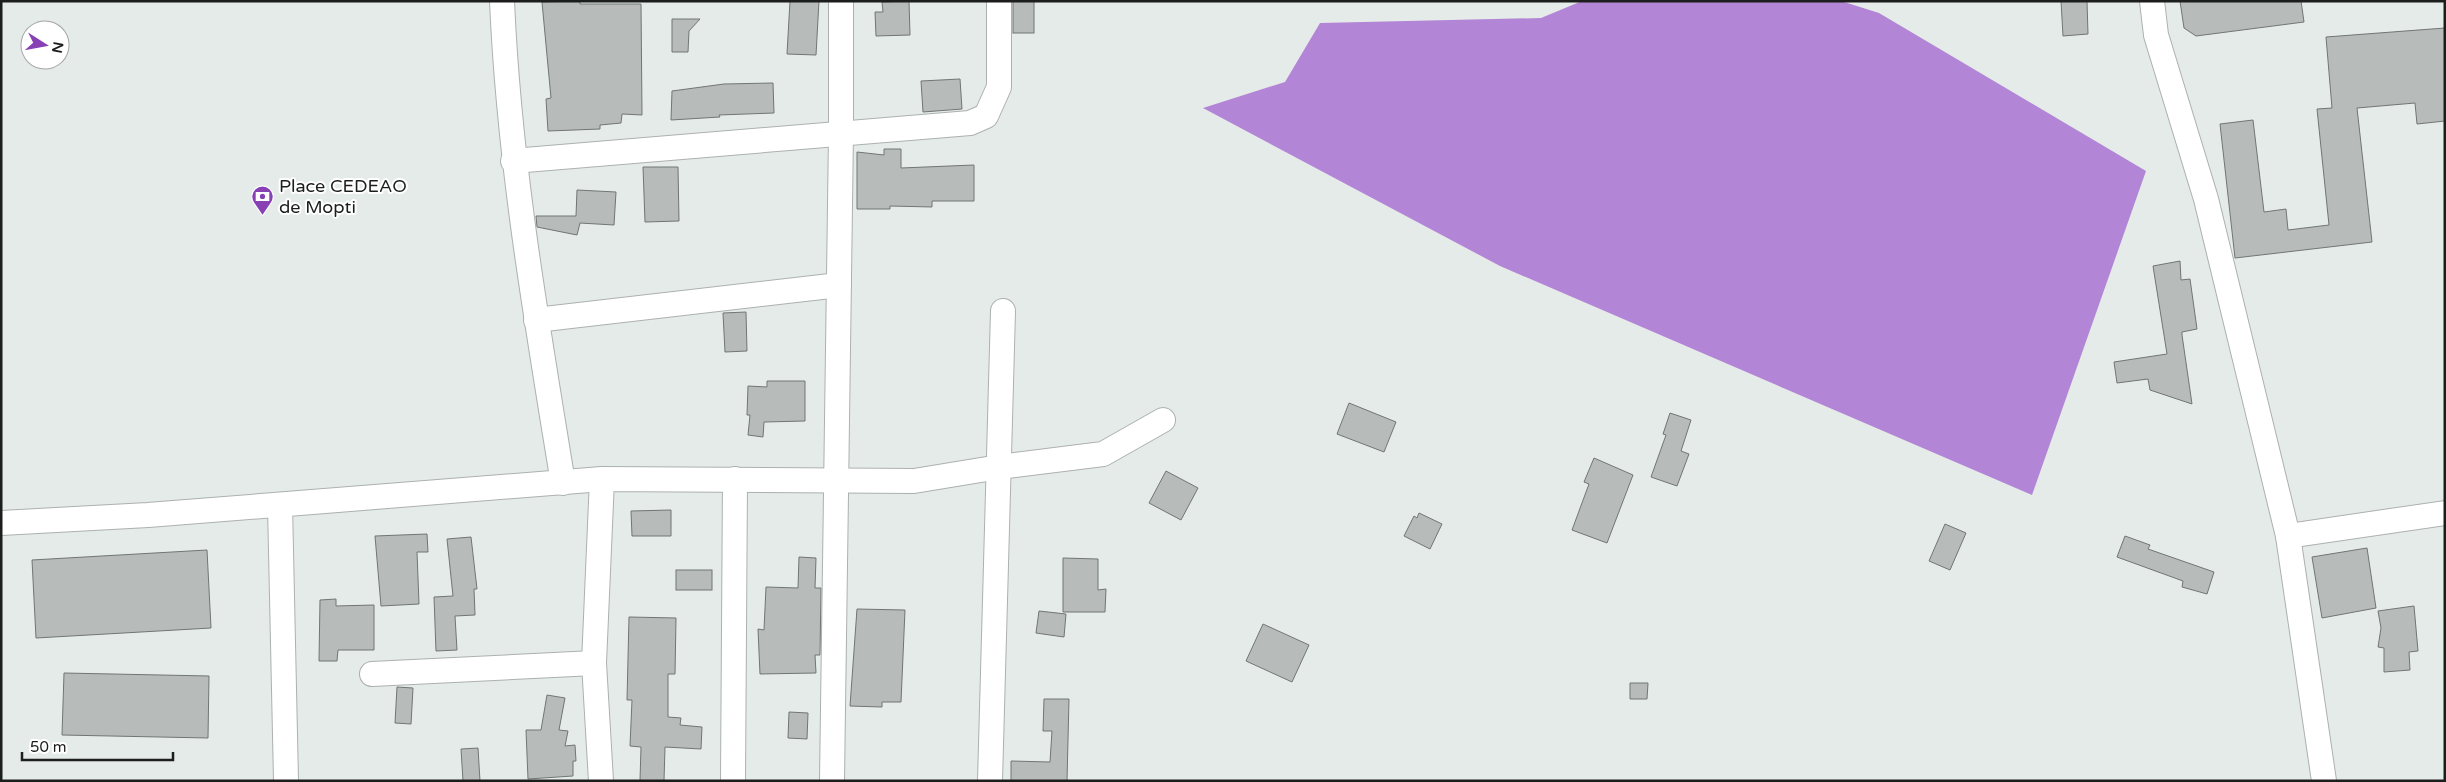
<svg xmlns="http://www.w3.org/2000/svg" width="2446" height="782" viewBox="0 0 2446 782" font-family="'Varela Round',sans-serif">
	<rect width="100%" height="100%" fill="#e5ebe8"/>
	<path fill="#b385d6" d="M1582,1H1841L1879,13L2146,171L2032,495L1500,266L1203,108L1285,82L1320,23L1541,18Z"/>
	<g fill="#b7bcba" stroke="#717674">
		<path d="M580,1V4H641L642,115L622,114L621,123L600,125V129L548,131L546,99L551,98L542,2Z"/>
		<path d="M790,1H819L816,55L787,54Z"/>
		<path d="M909,1L910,35L876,36L875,12H883L882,2Z"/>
		<rect x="1013" y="1" width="21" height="32"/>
		<path d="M2061,1H2087L2088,34L2063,36Z"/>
		<path d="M2180,1H2301L2304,22L2196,36L2184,28Z"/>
		<path d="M672,19H700L689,31L688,52H672Z"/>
		<path d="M2445,28V121L2417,124L2415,103L2357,108L2372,242L2235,258L2220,124L2253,120L2264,212L2286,209L2288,230L2329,225L2317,109L2332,108L2326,37Z"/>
		<path d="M960,79L962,109L923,112L921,81Z"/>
		<path d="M773,83L774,113L719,115L720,117L671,120L672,91L724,84Z"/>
		<path d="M884,149H901V168L974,165V201H932V207L890,206V209H857V152L884,155Z"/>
		<path d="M643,167H678L679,221L645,222Z"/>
		<path d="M577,190L616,192L614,225L580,223L577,235L537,227L536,216H576Z"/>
		<path d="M2180,261L2181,280L2190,279L2197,329L2182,332V335L2192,404L2150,390L2148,379L2117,383L2114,362L2167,354L2153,266Z"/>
		<path d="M746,312L747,351L725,352L723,313Z"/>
		<path d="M767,381H805V421L764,422L763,437L748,435L750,415H747L748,386L767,387Z"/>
		<path d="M1349,403L1396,422L1384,452L1337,434Z"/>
		<path d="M1670,413L1691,420L1681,451L1689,454L1677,486L1651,477L1666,435L1663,434Z"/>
		<path d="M1594,458L1633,475L1607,543L1572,530L1589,484L1584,482Z"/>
		<path d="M1166,471L1198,488L1181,520L1149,503Z"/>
		<path d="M671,510V536H632L631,511Z"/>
		<path d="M1419,513L1442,524L1430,549L1404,536L1414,516L1417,518Z"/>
		<path d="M1945,524L1966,533L1950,570L1929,561Z"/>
		<path d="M427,534L428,552H417L419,604L381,606L375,536Z"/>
		<path d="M2125,536L2150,545L2148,549L2214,572L2207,594L2182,587L2183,581L2117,557Z"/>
		<path d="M471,537L477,589H474L475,615L455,616L457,650L436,651L434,597L453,596L447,539Z"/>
		<path d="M2367,548L2376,608L2322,618L2312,557Z"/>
		<path d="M207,550L211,628L36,638L32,560Z"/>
		<path d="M799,557L816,558L815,588H821L820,655H815L816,673L760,674L758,629L764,630L766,587L798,588Z"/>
		<path d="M1063,558L1098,559V590L1106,589L1105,612H1063Z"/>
		<rect x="676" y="570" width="36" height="20"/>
		<path d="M336,599V606L374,605V650H338L337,661H319L320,600Z"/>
		<path d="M2414,606L2418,651L2409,652L2410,670L2384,672V648L2378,647L2381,628L2378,611Z"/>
		<path d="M857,609L905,610L901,702H882V707L850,706Z"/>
		<path d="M1039,611L1066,614L1064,637L1036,633Z"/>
		<path d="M629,617L676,618L675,674H668V717L681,718L680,725L702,727L701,749L665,747L664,781H640L641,747L630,746L632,700H627Z"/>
		<path d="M1263,624L1309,645L1292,682L1246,661Z"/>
		<path d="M64,673L209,676L208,738L62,735Z"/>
		<path d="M1630,683H1648L1647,699H1630Z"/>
		<path d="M397,687L413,688L411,724L395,723Z"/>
		<path d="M547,695L565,698L559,730L568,731L565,746L575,745L576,761H573V776L528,779L526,730H541Z"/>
		<path d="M1044,699H1069L1067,781H1011V761L1050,762L1052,731H1043Z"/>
		<path d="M789,712L808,713L807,739L788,738Z"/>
		<path d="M478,748L480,781H463L461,749Z"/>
	</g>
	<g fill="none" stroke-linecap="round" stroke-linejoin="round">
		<defs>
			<g id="street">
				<path d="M502,1C509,164 537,323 563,483"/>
				<path d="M2152,1L2156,35L2206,199L2288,536L2324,781"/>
				<path d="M513,161L970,123L986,116L999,87V1"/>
				<path d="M536,320L839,285"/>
				<path d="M280,505L286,781"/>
				<path d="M1,523L148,515L602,479L914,481L999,467L1103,454L1163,420"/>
				<path d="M2288,536L2445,513"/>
				<path d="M372,674L594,663"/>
				<path d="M601,781L594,663L602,479"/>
				<path d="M733,781L735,479"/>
				<path d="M832,781L841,133V1"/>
				<path d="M990,781L1003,311"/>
			</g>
		</defs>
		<use href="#street" stroke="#acb1af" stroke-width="26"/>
		<use href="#street" stroke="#fff" stroke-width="24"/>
	</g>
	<defs>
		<symbol id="bank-pin" viewBox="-11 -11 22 30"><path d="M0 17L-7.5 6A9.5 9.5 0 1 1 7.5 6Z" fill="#8741b5" stroke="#fff"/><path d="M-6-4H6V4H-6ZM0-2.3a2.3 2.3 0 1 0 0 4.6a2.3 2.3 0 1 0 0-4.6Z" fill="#fff"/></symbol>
	</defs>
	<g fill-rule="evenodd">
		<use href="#bank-pin" x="250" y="184" width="25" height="34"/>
	</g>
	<g text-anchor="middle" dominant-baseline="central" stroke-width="4" stroke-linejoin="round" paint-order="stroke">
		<g font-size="18" fill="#1c1e1d" stroke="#fff" text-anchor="start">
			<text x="279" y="186">Place CEDEAO<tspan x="279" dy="21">de Mopti</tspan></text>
		</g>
	</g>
	<rect width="2446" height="782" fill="none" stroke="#1c1e1d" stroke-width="5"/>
	<g transform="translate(45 45) rotate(101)"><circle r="24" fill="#ffffff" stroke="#a4a5a5"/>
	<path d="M0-4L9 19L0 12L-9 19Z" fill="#8741b5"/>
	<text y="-8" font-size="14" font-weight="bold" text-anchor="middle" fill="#1c1e1d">N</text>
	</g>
	<path d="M22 752v8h151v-8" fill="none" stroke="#1c1e1d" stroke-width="2.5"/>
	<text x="30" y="752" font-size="15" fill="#1c1e1d" stroke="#ffffff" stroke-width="4" paint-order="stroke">50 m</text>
</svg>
